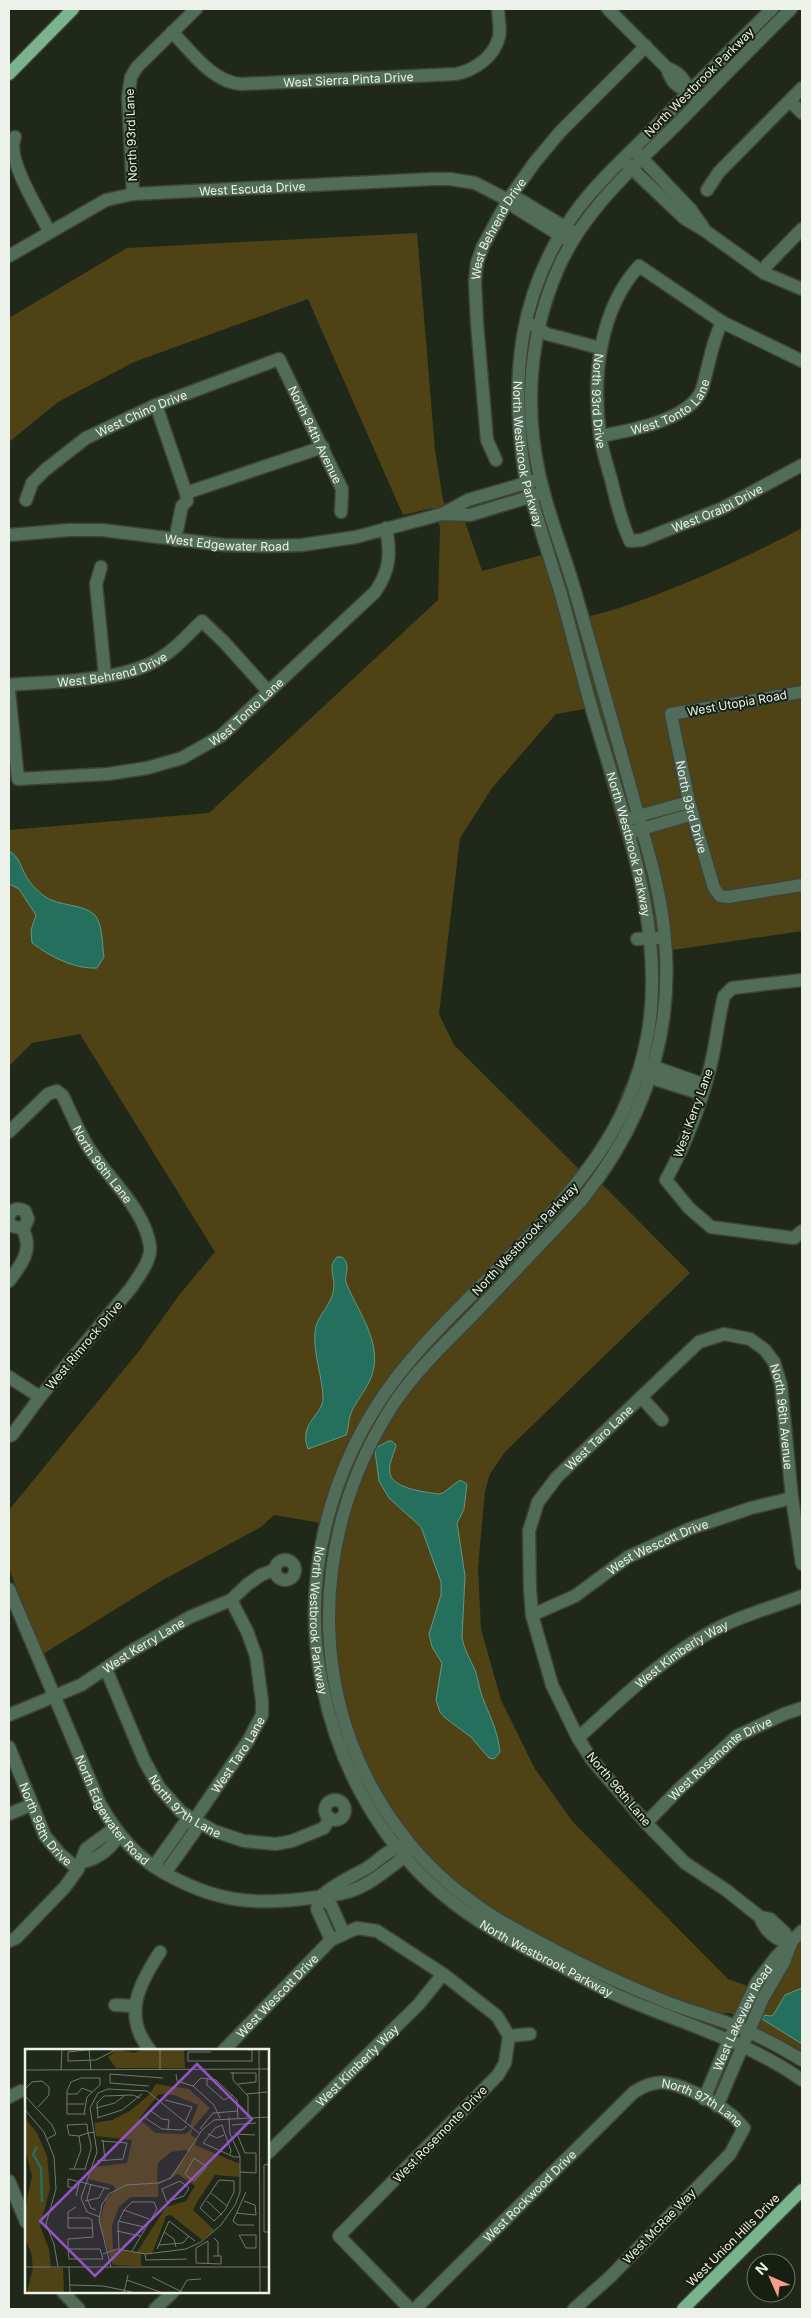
<svg xmlns="http://www.w3.org/2000/svg" width="811" height="2318" viewBox="0 0 811 2318" font-family="Inter,sans-serif">
	<rect width="100%" height="100%" fill="#20281a"/>
	<path fill="#4f4315" fill-rule="evenodd" d="M417,233L435,450L443,500L445,505L463,516L482,571L553,552L577,618C606,614 631,604 658,594C708,575 755,553 802,528V931L673,950C673,980 673,1013 666,1042C654,1092 631,1141 601,1183L690,1273L505,1452L490,1474L485,1491L478,1568L481,1629L501,1700L535,1769L573,1822L728,1979L750,1987L802,1922V2051L730,2013L692,2015L561,1961L403,1849L371,1794L343,1730L325,1664L323,1622L324,1568L333,1525L274,1515L261,1527L161,1581L43,1654L9,1569V1510L139,1351L180,1294L215,1252L80,1034L32,1043L9,1066V830L209,813L438,600L440,527L433,508L403,515L308,299L134,362L58,402L9,442V318L127,248ZM585,709L639,898L647,952V978L644,1022L634,1064L602,1142L580,1170L454,1045L439,1014L460,838L492,788L556,714Z"/>
	<g fill="#25705d" stroke="#619787">
		<path d="M9,851C20,857 20,866 26,876C30,884 37,890 44,896C59,907 82,903 95,915C103,925 102,945 104,957L97,968C74,969 51,957 32,943L31,930L36,915L19,889L9,884Z"/>
		<path d="M337,1257H342C353,1267 342,1275 347,1285C360,1315 385,1347 370,1380C365,1391 355,1403 351,1413C348,1420 349,1429 346,1435L308,1449C298,1422 324,1415 323,1397C322,1375 313,1353 315,1332C316,1315 334,1304 334,1286C334,1276 328,1265 337,1257Z"/>
		<path d="M389,1441H392L396,1445C394,1455 388,1463 390,1473C392,1489 426,1492 439,1494L443,1493L460,1480L467,1484L464,1509L457,1523L465,1576L462,1637C464,1649 470,1659 475,1670C478,1678 479,1688 482,1696C490,1717 497,1728 500,1752L494,1759L489,1758L471,1737L444,1717L440,1712L436,1700L442,1663L432,1647L429,1634L441,1595V1582L421,1527L389,1498L379,1481L375,1451L377,1447Z"/>
		<path d="M802,1988V2044L762,2019L764,2015L771,2016L774,2014L785,1995Z"/>
	</g>
	<g fill="none" stroke-linecap="round" stroke-linejoin="round">
		<defs>
			<g id="minor">
				<path d="M608,9L667,68C685,74 684,85 695,96"/>
				<path id="s1" d="M772,9C731,49 692,89 652,130C627,156 599,180 577,210C517,291 510,379 525,476C536,515 548,553 560,591C571,629 580,668 591,706C621,809 668,930 647,1038C629,1132 576,1188 512,1254C474,1294 430,1334 396,1378C330,1465 299,1580 323,1688C339,1766 380,1841 440,1892C476,1923 517,1944 559,1965C580,1976 600,1988 621,1997C683,2024 747,2041 802,2080"/>
				<path d="M791,9C753,46 716,84 679,122C633,168 583,210 557,271C530,334 524,406 539,473C547,512 563,550 574,588C594,656 613,725 632,793C644,838 659,883 664,929C676,1032 645,1121 581,1201C544,1241 506,1280 469,1319C442,1346 414,1373 393,1405C305,1540 305,1717 410,1844C432,1871 462,1896 491,1915C506,1925 523,1933 539,1942C579,1964 621,1984 664,2001C688,2011 714,2017 738,2027C760,2036 782,2048 802,2060"/>
				<path id="s2" d="M172,32C192,52 212,82 241,84L456,74C475,70 494,57 499,37C501,28 498,17 498,9"/>
				<path d="M667,68C671,81 676,88 690,91"/>
				<path d="M790,101L802,113"/>
				<path d="M15,137C5,158 39,210 49,231"/>
				<path d="M637,153L691,210L703,227"/>
				<path d="M627,164L684,218L704,230L764,273L802,289"/>
				<path d="M707,190L719,172L802,88"/>
				<path d="M133,194L128,97L131,77L137,67L196,9"/>
				<path d="M508,200H520L571,231"/>
				<path id="s3" d="M9,256L106,200L133,194L432,179H450L475,183L508,200L516,208L566,239"/>
				<path d="M764,273L767,265L802,229"/>
				<path d="M533,325L547,334L600,348"/>
				<path id="s4" d="M802,361L722,322L639,266C599,310 592,378 600,435C602,450 607,465 611,479C616,500 621,521 630,541L642,540L723,508L802,465"/>
				<path d="M156,405L186,493L187,501L182,506L175,540"/>
				<path id="s5" d="M600,436C629,431 691,420 702,389C709,366 711,344 722,322"/>
				<path id="s6" d="M496,460L487,440L477,323L475,281L477,263L483,246L508,200L535,162L560,132L646,46"/>
				<path d="M186,493L323,447"/>
				<path id="s7" d="M26,500L32,483L45,470L86,438L156,405L279,359L342,489L341,512"/>
				<path d="M444,513L468,500L533,481"/>
				<path id="s8" d="M9,535L69,530H102L224,545L267,546L302,545L356,537L442,514L470,515L539,494"/>
				<path d="M101,567L96,584L105,676"/>
				<path id="s9" d="M9,685C52,681 126,682 162,657C177,648 189,633 202,621L224,642L268,691"/>
				<path id="s10" d="M9,691L18,779L108,774L147,768L182,758L221,736L375,592C390,571 391,553 386,528"/>
				<path id="s11" d="M802,692L671,714L689,802L714,888L720,896L728,897L802,885"/>
				<path d="M631,818L689,802"/>
				<path d="M635,831L693,814"/>
				<path d="M637,939L657,938"/>
				<path d="M802,980L732,988L724,996C718,1020 716,1044 710,1068C700,1107 685,1145 666,1180L689,1208L711,1227L794,1238L802,1231"/>
				<path d="M646,1064L705,1085"/>
				<path d="M643,1075L702,1094"/>
				<path id="s12" d="M9,1132L48,1094L57,1091L63,1096C71,1113 78,1130 87,1145C107,1178 144,1207 150,1246C152,1260 138,1277 131,1288L40,1397L12,1435L9,1436"/>
				<path d="M9,1216C12,1209 18,1207 25,1211L28,1219L25,1226L20,1228L11,1226L9,1221"/>
				<path d="M9,1281C22,1264 34,1249 22,1228"/>
				<path d="M9,1377L40,1397"/>
				<path d="M641,1397L662,1420"/>
				<circle cx="285" cy="1570" r="10"/>
				<path id="s13" d="M9,1589L100,1804C114,1829 135,1856 161,1871C213,1901 251,1906 310,1898C343,1894 357,1893 384,1872C393,1865 403,1860 408,1849"/>
				<path id="s14" d="M532,1615L575,1596L628,1557L689,1529L751,1508L792,1498"/>
				<path id="s15" d="M106,1669L144,1760L159,1787L181,1812L214,1831L244,1841L276,1844L292,1841L324,1828L330,1818"/>
				<path id="s16" d="M9,1715L81,1685L130,1652L190,1617L231,1600L248,1584L261,1575L274,1570"/>
				<path id="s17" d="M578,1738C621,1699 664,1656 716,1629C742,1615 774,1607 802,1596"/>
				<path id="s18" d="M9,1747L45,1836L61,1855L78,1869"/>
				<circle cx="335" cy="1810" r="10"/>
				<path d="M9,1814L31,1805"/>
				<path id="s19" d="M646,1823L679,1789L737,1736L784,1714L802,1708"/>
				<path d="M154,1866L184,1824L195,1819"/>
				<path id="s20" d="M165,1873L195,1831V1819L248,1741L262,1715V1701L256,1656L247,1631L231,1600"/>
				<path d="M320,1897C334,1884 351,1877 367,1868C379,1860 390,1848 404,1845"/>
				<path d="M320,1897L317,1909L331,1940"/>
				<path d="M320,1897L331,1905L344,1934"/>
				<path d="M760,1917C765,1931 776,1940 791,1944"/>
				<path d="M9,1941L16,1938L65,1887L78,1869L86,1849L109,1832L119,1833C114,1847 97,1860 81,1862"/>
				<path id="s21" d="M791,1944L785,1933L770,1919L760,1917L726,1890L685,1863L646,1823L592,1760L578,1738L552,1685L532,1615L530,1589L529,1531L538,1502L557,1477L699,1342L724,1334L750,1339L765,1350L774,1362L781,1385L792,1498L802,1564"/>
				<path d="M115,2005L135,2006"/>
				<path d="M509,2036L530,2034"/>
				<path d="M150,2050C122,2016 139,1984 160,1952"/>
				<path id="s22" d="M224,2050L331,1940L357,1928L377,1931L443,1974L497,2016L509,2036L505,2063L498,2075L339,2236L410,2309"/>
				<path d="M9,2097L21,2091"/>
				<path id="s23" d="M704,2099L729,2040L757,1982L776,1957L802,1931"/>
				<path d="M717,2106L763,1998L784,1962L790,1946"/>
				<path id="s24" d="M268,2153L419,2004L443,1974"/>
				<path d="M9,2181L26,2222"/>
				<path d="M63,2292L79,2309"/>
				<path d="M155,2309L173,2292"/>
				<path id="s25" d="M415,2309L634,2092C641,2088 647,2084 656,2083C674,2079 716,2102 730,2114C735,2117 739,2123 744,2128L730,2154L610,2277L574,2309"/>
			</g>
			<g id="major">
				<path d="M9,74L73,9"/>
				<path d="M683,2309L802,2190"/>
			</g>
		</defs>
		<use href="#minor" stroke="#3d4437" stroke-width="15"/>
		<use href="#major" stroke="#3d4437" stroke-width="15"/>
		<use href="#minor" stroke="#516c59" stroke-width="12"/>
		<use href="#major" stroke="#7bb48c" stroke-width="12"/>
	</g>
	<g text-anchor="middle" dominant-baseline="central" stroke-width="4" stroke-linejoin="round" paint-order="stroke">
		<g font-size="12" fill="#ecf2e9" stroke="#161f11">
			<text stroke="none"><textPath href="#s2" startOffset="196">West Sierra Pinta Drive</textPath></text>
			<text transform="translate(699 82) rotate(-45)">North Westbrook Parkway</text>
			<text transform="translate(131 135) rotate(-92)">North 93rd Lane</text>
			<text stroke="none"><textPath href="#s3" startOffset="259">West Escuda Drive</textPath></text>
			<text stroke="none"><textPath href="#s6" startOffset="239">West Behrend Drive</textPath></text>
			<text stroke="none"><textPath href="#s4" startOffset="334">North 93rd Drive</textPath></text>
			<text stroke="none"><textPath href="#s5" startOffset="79">West Tonto Lane</textPath></text>
			<text stroke="none"><textPath href="#s7" startOffset="149">West Chino Drive</textPath></text>
			<text stroke="none"><textPath href="#s7" startOffset="381">North 94th Avenue</textPath></text>
			<text stroke="none"><textPath href="#s1" startOffset="538">North Westbrook Parkway</textPath></text>
			<text stroke="none"><textPath href="#s4" startOffset="572">West Oraibi Drive</textPath></text>
			<text stroke="none"><textPath href="#s8" startOffset="219">West Edgewater Road</textPath></text>
			<text stroke="none"><textPath href="#s9" startOffset="105">West Behrend Drive</textPath></text>
			<text transform="translate(737 703) rotate(-10)">West Utopia Road</text>
			<text stroke="none"><textPath href="#s10" startOffset="334">West Tonto Lane</textPath></text>
			<text stroke="none"><textPath href="#s11" startOffset="228">North 93rd Drive</textPath></text>
			<text stroke="none"><textPath href="#s1" startOffset="942">North Westbrook Parkway</textPath></text>
			<text transform="translate(693 1113) rotate(-70)">West Kerry Lane</text>
			<text stroke="none"><textPath href="#s12" startOffset="151">North 96th Lane</textPath></text>
			<text transform="translate(525 1239) rotate(-47)">North Westbrook Parkway</text>
			<text transform="translate(84 1345) rotate(-50)">West Rimrock Drive</text>
			<text stroke="none"><textPath href="#s21" startOffset="916">North 96th Avenue</textPath></text>
			<text stroke="none"><textPath href="#s21" startOffset="636">West Taro Lane</textPath></text>
			<text stroke="none"><textPath href="#s14" startOffset="144">West Wescott Drive</textPath></text>
			<text stroke="none"><textPath href="#s1" startOffset="1828">North Westbrook Parkway</textPath></text>
			<text stroke="none"><textPath href="#s16" startOffset="152">West Kerry Lane</textPath></text>
			<text stroke="none"><textPath href="#s17" startOffset="134">West Kimberly Way</textPath></text>
			<text stroke="none"><textPath href="#s20" startOffset="141">West Taro Lane</textPath></text>
			<text stroke="none"><textPath href="#s19" startOffset="99">West Rosemonte Drive</textPath></text>
			<text transform="translate(619 1789) rotate(50)">North 96th Lane</text>
			<text stroke="none"><textPath href="#s15" startOffset="162">North 97th Lane</textPath></text>
			<text stroke="none"><textPath href="#s13" startOffset="245">North Edgewater Road</textPath></text>
			<text stroke="none"><textPath href="#s18" startOffset="86">North 98th Drive</textPath></text>
			<text stroke="none"><textPath href="#s1" startOffset="2261">North Westbrook Parkway</textPath></text>
			<text stroke="none"><textPath href="#s22" startOffset="76">West Wescott Drive</textPath></text>
			<text stroke="none"><textPath href="#s23" startOffset="90">West Lakeview Road</textPath></text>
			<text stroke="none"><textPath href="#s24" startOffset="125">West Kimberly Way</textPath></text>
			<text stroke="none"><textPath href="#s25" startOffset="384">North 97th Lane</textPath></text>
			<text transform="translate(440 2134) rotate(-46)">West Rosemonte Drive</text>
			<text stroke="none"><textPath href="#s25" startOffset="161">West Rockwood Drive</textPath></text>
			<text transform="translate(659 2226) rotate(-46)">West McRae Way</text>
			<text transform="translate(733 2240) rotate(-45)">West Union Hills Drive</text>
		</g>
	</g>
	<g transform="translate(25 2049)">
		<rect width="244" height="244" fill="#20281a"/>
		<path d="M93,0L109,4L119,0H159L160,19H91L83,8ZM131,35L164,40L185,59L167,80L166,86L172,90L170,96L215,115L214,128L190,126L172,153L168,161L189,181L177,191L146,166L141,167L127,205H116V217L88,216L74,173L81,150L91,141L88,136L63,130L68,118L102,114L107,91L71,87L69,74L87,71L105,62L124,46ZM134,45L149,46L173,56L165,77L167,79L161,85L131,84L114,70ZM161,101L164,103L143,130L132,134L133,114L146,103ZM153,125L170,137L161,152L141,158L112,203L88,201L87,177L94,158L105,148H133V136ZM0,69L12,84L22,107L25,140L15,177L24,200L26,219H38L39,243H2L8,219L6,203L0,190V161L7,127L0,100Z" fill="#4f4315" fill-rule="evenodd"/>
		<path fill="none" stroke="#25705d" stroke-width="2.5" d="M12,98L8,105L16,119L17,153"/>
		<path fill="none" stroke="#72796d" stroke-width="1" d="M64,0L66,21M71,0L43,3V12L71,11L92,0M234,0L235,243M186,3H163V12H227V1L214,0M0,21L244,20M36,21L37,0M135,21V0M208,23V31L223,47V69M205,24H231V33L213,35M151,25L152,32L168,37L189,56L195,69M182,29V36L199,51L208,46M244,29V61M46,33L56,29H75V36L62,48L59,65M46,33L42,42V65H61M124,37L85,34V25L138,29M168,37L176,29L191,31L212,51L213,69M0,40L7,33L17,32M42,45H52L57,39L67,43M222,45L242,43M0,47L27,76L31,85L22,90M135,51L120,69L137,80L157,81L162,77M140,51L167,58L160,73M42,55H59M13,58L24,46V38L17,32M71,59L90,54L100,46M0,61L19,83L29,108L31,140L21,175L29,195L33,218M126,62L137,70L144,71L143,80M72,69L97,61L117,45M73,69L72,54L79,47L108,46L115,49M244,75V103M207,76L231,74M175,80L188,64L213,62M183,85L192,89L199,86M210,85L230,86M212,85L220,104H231V124L215,123M78,91L80,112M205,105L206,102L197,76L190,79L178,94L209,108H215M169,109L182,118L169,132L160,125ZM72,112L98,110L102,94L76,92M0,115V144M244,115L239,116V183H244M44,120H61M49,120L56,101L54,87M60,120L66,100V97L65,91L63,84L62,75L42,76L44,86L54,87L63,84L70,83M194,131L209,132V143L200,161L189,172L175,159ZM155,132L164,139L159,147L142,153L137,140ZM66,135L62,150L66,159L71,161M52,139L43,138V130L84,140M221,143L208,172L213,176H229M186,144L202,157M51,147L55,131M60,152L74,149L79,139M182,152L197,166M51,158L43,163V179H68M99,161L124,170M211,164L231,166L230,156L219,152M75,168L62,163L56,149L72,103L65,59L73,44L83,40L122,42L175,85M43,169H63M63,169L67,171L68,188M93,172L119,178M92,182L115,187M139,183L149,190L151,198M214,186H231V199H221ZM189,189L193,193V207M183,192L171,199V214L196,215V207H188M183,192V214M133,196L158,194L164,187M43,200H75L78,210H44L43,200V190L68,188M94,200L93,174L99,161L107,153H129L132,160L107,202M132,200L144,172L170,192M0,203V231M78,205L92,200L121,205L161,200L176,193L196,176L210,156L215,143V107L205,85L204,68M120,205L121,211L162,210M0,218H244M44,218L45,243M86,218L74,171L77,155L84,145L101,136L133,134L146,129L177,81L189,71L244,68M127,228L157,243M102,231L135,243M45,236L78,237L107,243M99,243L103,226M155,243L162,231L176,230"/>
		<path fill="#9254c7" fill-opacity="0.15" stroke="#9254c7" stroke-width="2.5" d="M172,15L227,70L70,227L15,172Z"/>
		<rect width="244" height="244" fill="none" stroke="#ecf2e9" stroke-width="2.5"/>
	</g>
	<rect width="811" height="2318" fill="none" stroke="#ecf2e9" stroke-width="20"/>
	<g transform="translate(771 2278) rotate(315)"><circle r="24" fill="#161f11" stroke="#6c7367"/>
	<path d="M0-4L9 19L0 12L-9 19Z" fill="#f49e89"/>
	<text y="-8" font-size="14" font-weight="bold" text-anchor="middle" fill="#ecf2e9">N</text>
	</g>
</svg>
